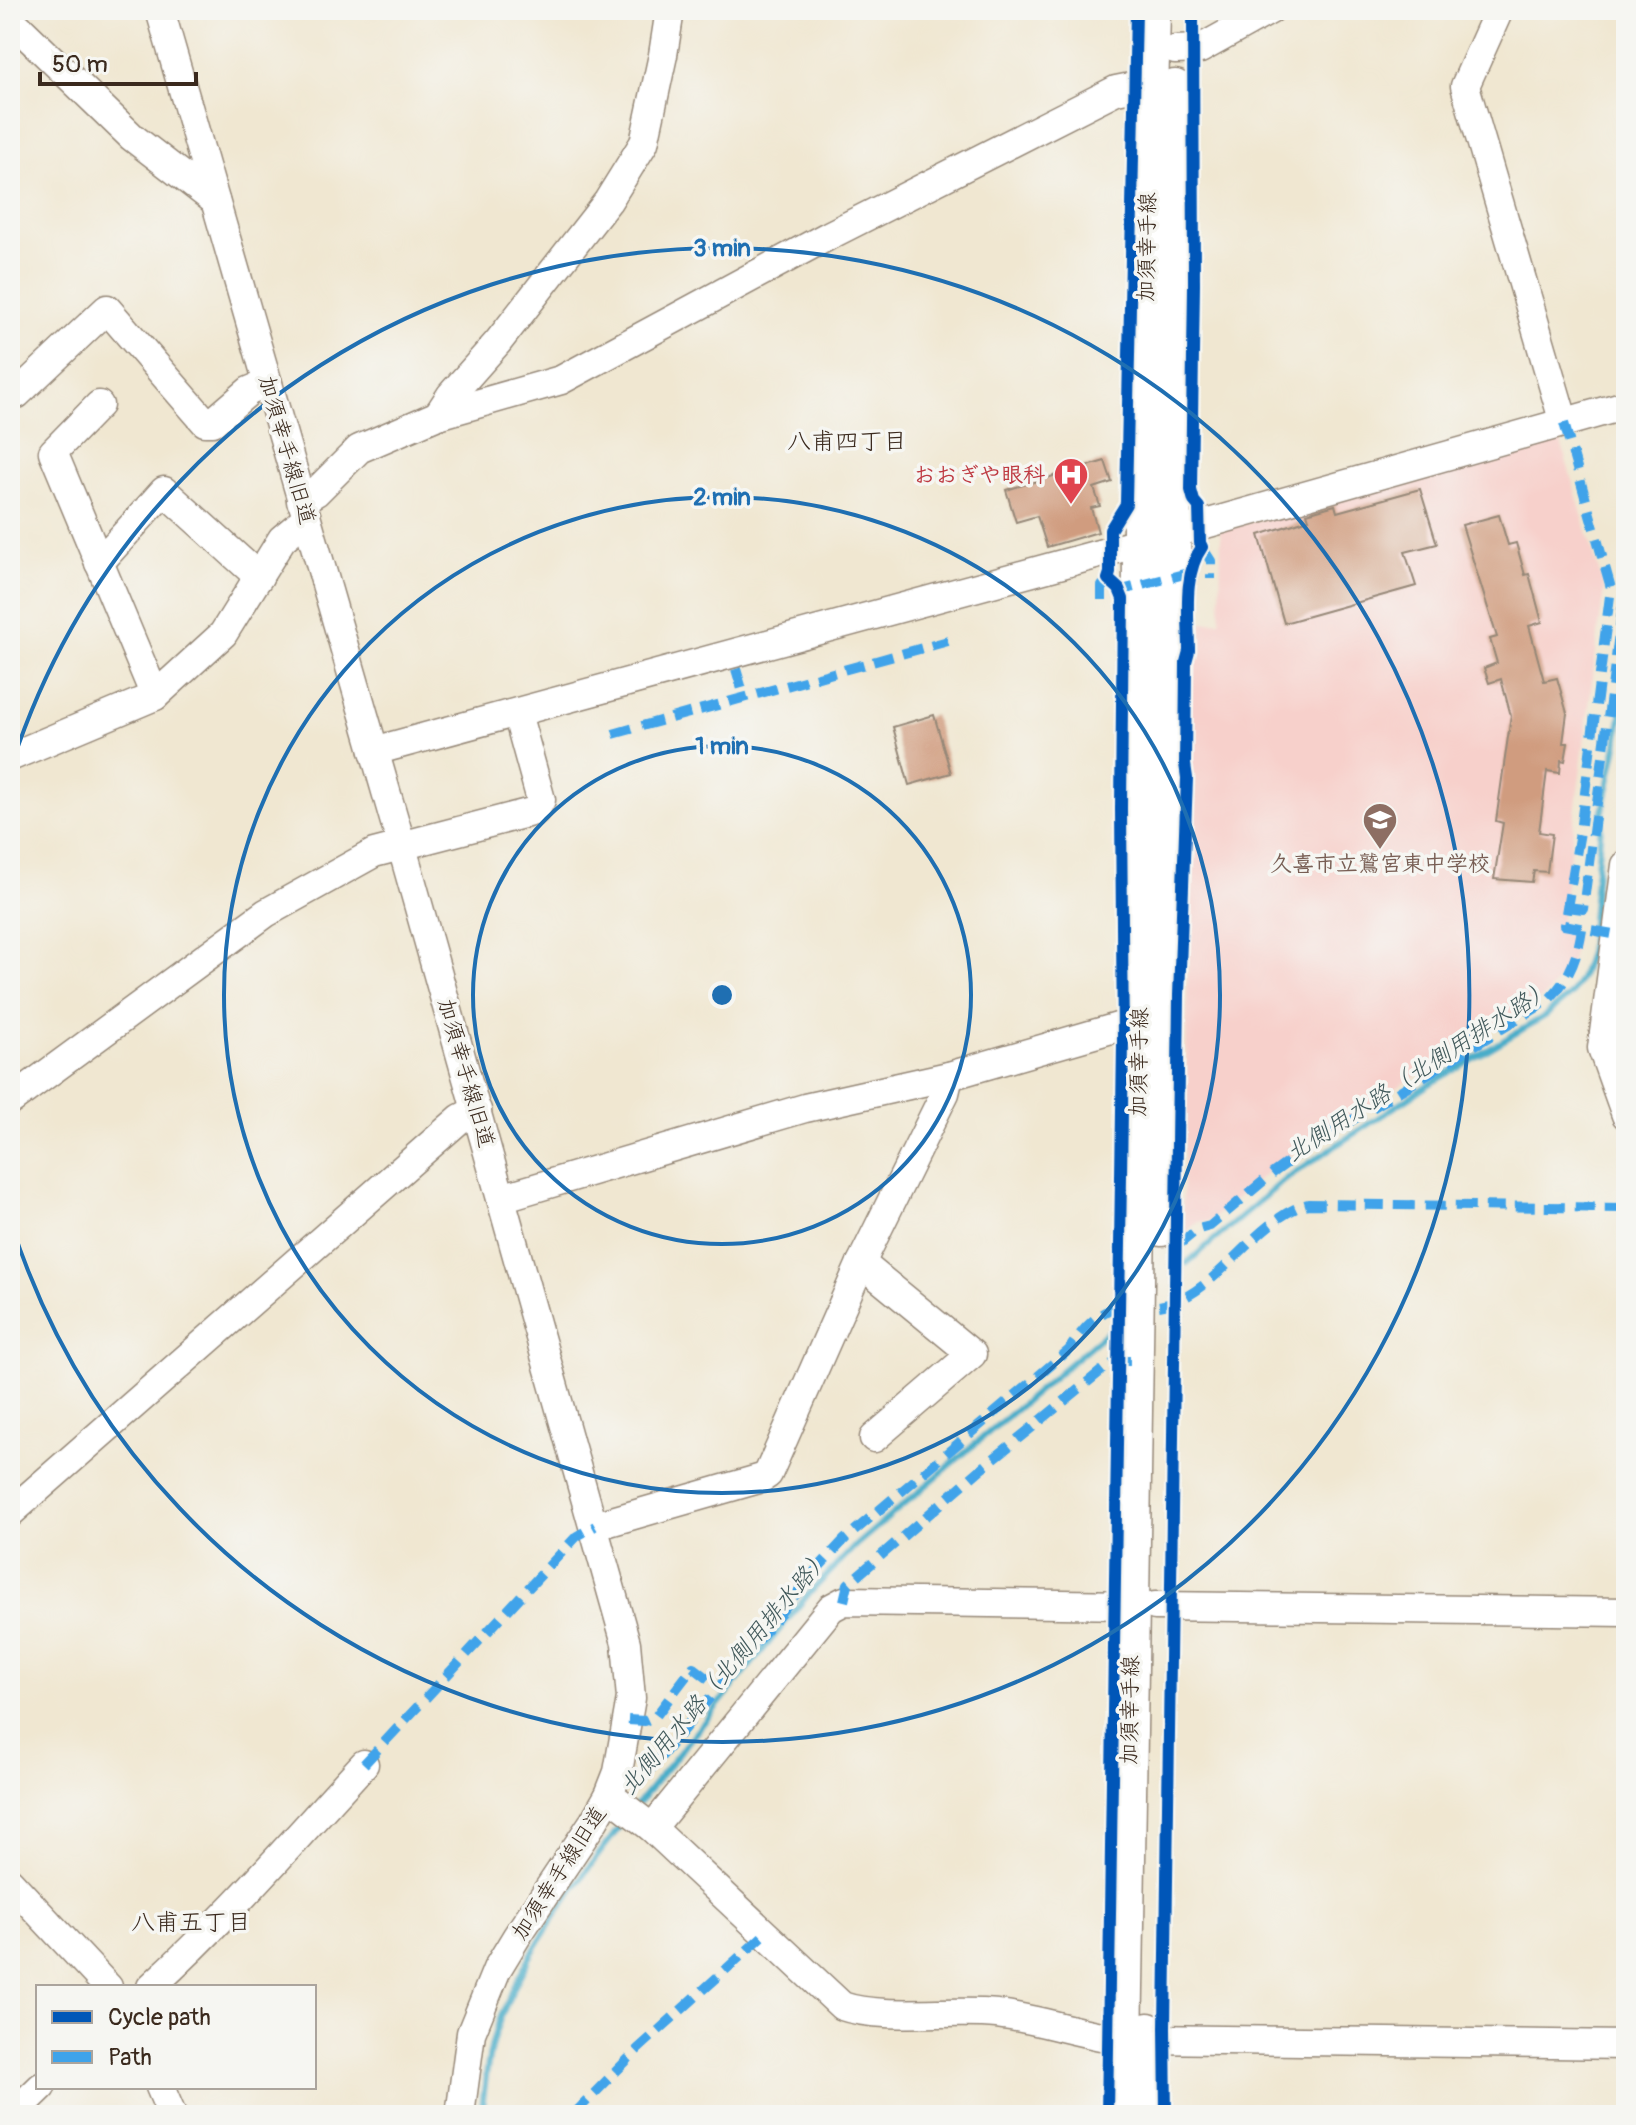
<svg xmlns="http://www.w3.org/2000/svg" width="1636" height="2125" viewBox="0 0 1636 2125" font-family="Pangolin,'Klee One',sans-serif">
	<rect width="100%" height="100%" fill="#f6f6f2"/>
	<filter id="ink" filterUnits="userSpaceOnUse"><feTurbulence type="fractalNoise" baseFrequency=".0125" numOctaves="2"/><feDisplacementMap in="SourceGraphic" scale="16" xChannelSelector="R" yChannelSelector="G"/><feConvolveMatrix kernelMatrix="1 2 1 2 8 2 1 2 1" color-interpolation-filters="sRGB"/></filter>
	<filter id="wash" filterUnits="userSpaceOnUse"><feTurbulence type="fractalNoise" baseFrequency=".006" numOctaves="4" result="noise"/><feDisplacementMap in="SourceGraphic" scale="32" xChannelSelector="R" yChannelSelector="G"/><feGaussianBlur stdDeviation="1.8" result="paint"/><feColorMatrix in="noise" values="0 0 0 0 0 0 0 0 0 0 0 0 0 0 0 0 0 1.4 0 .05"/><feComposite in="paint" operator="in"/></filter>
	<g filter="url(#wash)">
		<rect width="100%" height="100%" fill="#f0e7d1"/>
		<path fill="#f7d0cb" d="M1560,439L1604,589L1560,930L1575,934L1574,950L1569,967L1544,997L1316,1138L1273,1167L1210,1221L1197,1222L1182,1236L1192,771L1187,760L1191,662L1195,661L1196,623L1220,621L1221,537L1219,531Z"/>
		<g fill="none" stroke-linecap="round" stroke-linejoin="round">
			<g stroke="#49adc9" stroke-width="6">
				<path d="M1187,1263L1288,1177L1428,1085L1545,1016L1571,994L1580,979L1589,953L1602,815L1617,745L1626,677"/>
				<path d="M635,1807L806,1597L856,1545L1107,1332"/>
				<path d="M481,2115C485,2087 487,2057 496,2030C522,1956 578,1880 626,1819"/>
			</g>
		</g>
		<g id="blocks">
			<g fill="#d09c7f">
				<path d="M1105,461L1112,482L1094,488L1100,506L1091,508L1098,532L1047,547L1037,516L1016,522L1006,490Z"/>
				<path d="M1420,489L1437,544L1405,552L1416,586L1284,623L1259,535L1309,519L1307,513L1335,505L1337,512Z"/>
				<path d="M1499,515L1508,545L1516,543L1525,575L1529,574L1542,622L1529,626L1544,681L1557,678L1567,713L1563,743H1568L1565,761L1561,760L1560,773L1547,771L1539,832L1552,834L1547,872L1534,871L1532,882L1494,879L1503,823L1496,821L1511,716L1501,679L1489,683L1484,668L1497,663L1490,639L1497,637L1462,525Z"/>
				<path d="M934,715L951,773L909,785L893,727Z"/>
			</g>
		</g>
	</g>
	<g filter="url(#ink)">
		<use href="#blocks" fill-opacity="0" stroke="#968878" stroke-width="2"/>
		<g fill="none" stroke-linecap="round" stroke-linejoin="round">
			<defs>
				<g id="minor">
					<path d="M160,10L398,833L626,1643L631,1698L618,1772L609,1795L594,1821L517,1936L497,1969L471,2033L460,2115"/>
					<path d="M1499,10L1465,86L1564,423"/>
					<path d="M10,19L132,137L215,201"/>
					<path d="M1175,50L1200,49L1270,10"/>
					<path d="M10,386L17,394L107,309L205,422H213L249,391L268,383"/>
					<path d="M99,405L53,452L155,696"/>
					<path d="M438,415L451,395L498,342L608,201L644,143L663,55L670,10"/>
					<path d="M301,501L316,492L359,449L438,415L561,380L828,236L1116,90L1151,83"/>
					<path d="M99,563L164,491L259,577"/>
					<path d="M374,751L1110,551L1626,405"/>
					<path d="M10,757L155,696L223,634L282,539L306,519"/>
					<path d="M1626,865L1602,1048L1626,1115"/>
					<path d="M10,1101L266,913L374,853L535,811L541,800L517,713"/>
					<path d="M501,1198L805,1108L949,1076L1118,1027H1140"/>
					<path d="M861,1263L972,1354L874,1438"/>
					<path d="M10,1513L461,1118L477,1110"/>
					<path d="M595,1526L762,1478L768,1474L861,1263L945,1093L949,1076"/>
					<path d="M1155,1606L1626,1612"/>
					<path d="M609,1795L652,1828L842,2006C881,2020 953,2009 997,2014C1040,2019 1082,2035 1125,2040"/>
					<path d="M652,1828L831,1608L844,1601L1132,1605"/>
					<path d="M10,1882L108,1987"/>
					<path d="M151,1987C227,1918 294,1840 364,1764"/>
					<path d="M1148,2039L1626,2045"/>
					<path d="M160,2087L172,2115"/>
					<path d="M12,2115L41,2087"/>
				</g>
				<g id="major">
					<path d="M1161,1228L1171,785L1175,88"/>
					<path d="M1148,2031L1150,2115"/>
					<path d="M1123,2115L1140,1027L1141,501L1152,10"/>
				</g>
			</defs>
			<use href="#minor" stroke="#968878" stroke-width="31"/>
			<use href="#major" stroke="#968878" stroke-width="39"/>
			<use href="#minor" stroke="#fff" stroke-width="28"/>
			<use href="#major" stroke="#fff" stroke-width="36"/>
			<g stroke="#3fa3ea" stroke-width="10" stroke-dasharray="20 10" stroke-linecap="butt">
				<path d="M1564,423L1611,588L1580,832L1564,925L1618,935"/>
				<path d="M1202,547L1211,561V579"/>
				<path d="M1114,592L1196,571"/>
				<path d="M1102,600V586L1108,579"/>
				<path d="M736,669L744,696"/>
				<path d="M613,734L948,641"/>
				<path d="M1567,907L1583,909L1626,581"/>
				<path d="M1177,1246L1198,1229L1210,1226L1273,1173L1313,1144L1546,1002C1569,980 1577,960 1582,929"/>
				<path d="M1159,1306C1215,1299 1254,1218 1308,1204L1626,1208"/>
				<path d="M844,1601L848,1584L981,1469L1106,1367L1118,1361H1135"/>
				<path d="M628,1720L645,1721L656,1716L693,1667L719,1687L816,1570L845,1539L1069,1350C1080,1332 1097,1312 1119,1306"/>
				<path d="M364,1764L577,1536L595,1526"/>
				<path d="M640,1782L719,1687"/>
				<path d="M573,2115L638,2049L765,1934"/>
			</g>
			<defs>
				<g id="cycleway">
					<path d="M1107,2115L1123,1043L1121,809L1123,599L1119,589L1108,579L1110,573V530L1126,504L1136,10"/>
					<path d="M1166,2115L1165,2028L1179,995L1187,778L1185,764L1186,662L1189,651C1189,618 1182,575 1202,547L1200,543L1199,507L1194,501L1191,490L1194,285L1193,10"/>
				</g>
			</defs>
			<use href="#cycleway" stroke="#f6f6f2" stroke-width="17"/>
			<use href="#cycleway" stroke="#0057b8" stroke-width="12"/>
		</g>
	</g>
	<g fill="none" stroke="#1f6fb2" stroke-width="4">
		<circle cx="722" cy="995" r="249"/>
		<circle cx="722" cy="995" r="498"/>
		<path d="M12 764A747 747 0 1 1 12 1226"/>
	</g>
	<defs>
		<symbol id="hospital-pin" viewBox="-11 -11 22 30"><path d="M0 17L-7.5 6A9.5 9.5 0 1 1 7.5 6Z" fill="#e0444e" stroke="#f6f6f2"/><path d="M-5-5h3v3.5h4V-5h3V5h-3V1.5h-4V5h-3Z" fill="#fff"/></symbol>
		<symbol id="school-pin" viewBox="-11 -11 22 30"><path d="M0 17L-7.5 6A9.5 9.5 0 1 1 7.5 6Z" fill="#8d6e63" stroke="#f6f6f2"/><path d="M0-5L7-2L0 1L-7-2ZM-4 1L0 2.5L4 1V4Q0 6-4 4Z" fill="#fff"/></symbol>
	</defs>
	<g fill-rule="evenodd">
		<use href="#hospital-pin" x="1051" y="455" width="40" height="54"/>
		<use href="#school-pin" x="1360" y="800" width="40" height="54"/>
	</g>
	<g text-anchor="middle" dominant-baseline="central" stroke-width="7" stroke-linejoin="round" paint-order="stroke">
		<g font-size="22" fill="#3b2a1e" stroke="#f6f6f2">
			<text transform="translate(1147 247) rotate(-89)">加須幸手線</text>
			<text transform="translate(287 450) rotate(74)">加須幸手線旧道</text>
			<text transform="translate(1139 1062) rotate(-89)">加須幸手線</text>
			<text transform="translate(466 1073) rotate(74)">加須幸手線旧道</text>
			<text transform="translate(1130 1710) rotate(-89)">加須幸手線</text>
			<text transform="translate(559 1873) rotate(-57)">加須幸手線旧道</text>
		</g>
		<g font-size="22" font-weight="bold" fill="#be3a42" stroke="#f6f6f2" text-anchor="end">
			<text x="1045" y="475">おおぎや眼科</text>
		</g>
		<g font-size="22" font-weight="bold" fill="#785e54" stroke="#f6f6f2">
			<text x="1380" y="864">久喜市立鷲宮東中学校</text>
		</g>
		<g font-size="24" fill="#3b2a1e" stroke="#f6f6f2">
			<text x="847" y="441">八甫四丁目</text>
			<text x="191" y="1922">八甫五丁目</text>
		</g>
		<g font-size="24" font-style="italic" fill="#40585a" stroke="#f6f6f2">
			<text transform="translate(1419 1071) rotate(-33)">北側用水路（北側用排水路）</text>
			<text transform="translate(725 1672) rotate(-50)">北側用水路（北側用排水路）</text>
		</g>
	</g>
	<circle cx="722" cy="995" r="12" fill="#1f6fb2" stroke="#f6f6f2" stroke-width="4"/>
	<g font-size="24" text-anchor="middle" font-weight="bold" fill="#1f6fb2" stroke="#f6f6f2" stroke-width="7" stroke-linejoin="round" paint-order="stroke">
		<text x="722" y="256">3 min</text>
		<text x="722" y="505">2 min</text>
		<text x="722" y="754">1 min</text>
	</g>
	<rect width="1636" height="2125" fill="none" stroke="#f6f6f2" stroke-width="40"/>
	<rect x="36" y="1985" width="280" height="104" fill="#f6f6f2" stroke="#aba49d" stroke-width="2"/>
	<rect x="52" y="2011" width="40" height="12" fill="#0057b8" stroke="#aba49d" stroke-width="2"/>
	<text x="108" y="2025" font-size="24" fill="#3b2a1e">Cycle path</text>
	<rect x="52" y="2051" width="40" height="12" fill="#3fa3ea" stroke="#aba49d" stroke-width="2"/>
	<text x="108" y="2065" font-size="24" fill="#3b2a1e">Path</text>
	<path d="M40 72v12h156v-12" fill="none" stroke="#3b2a1e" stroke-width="4"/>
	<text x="52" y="72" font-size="24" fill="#3b2a1e" stroke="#f6f6f2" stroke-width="6" paint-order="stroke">50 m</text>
</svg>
